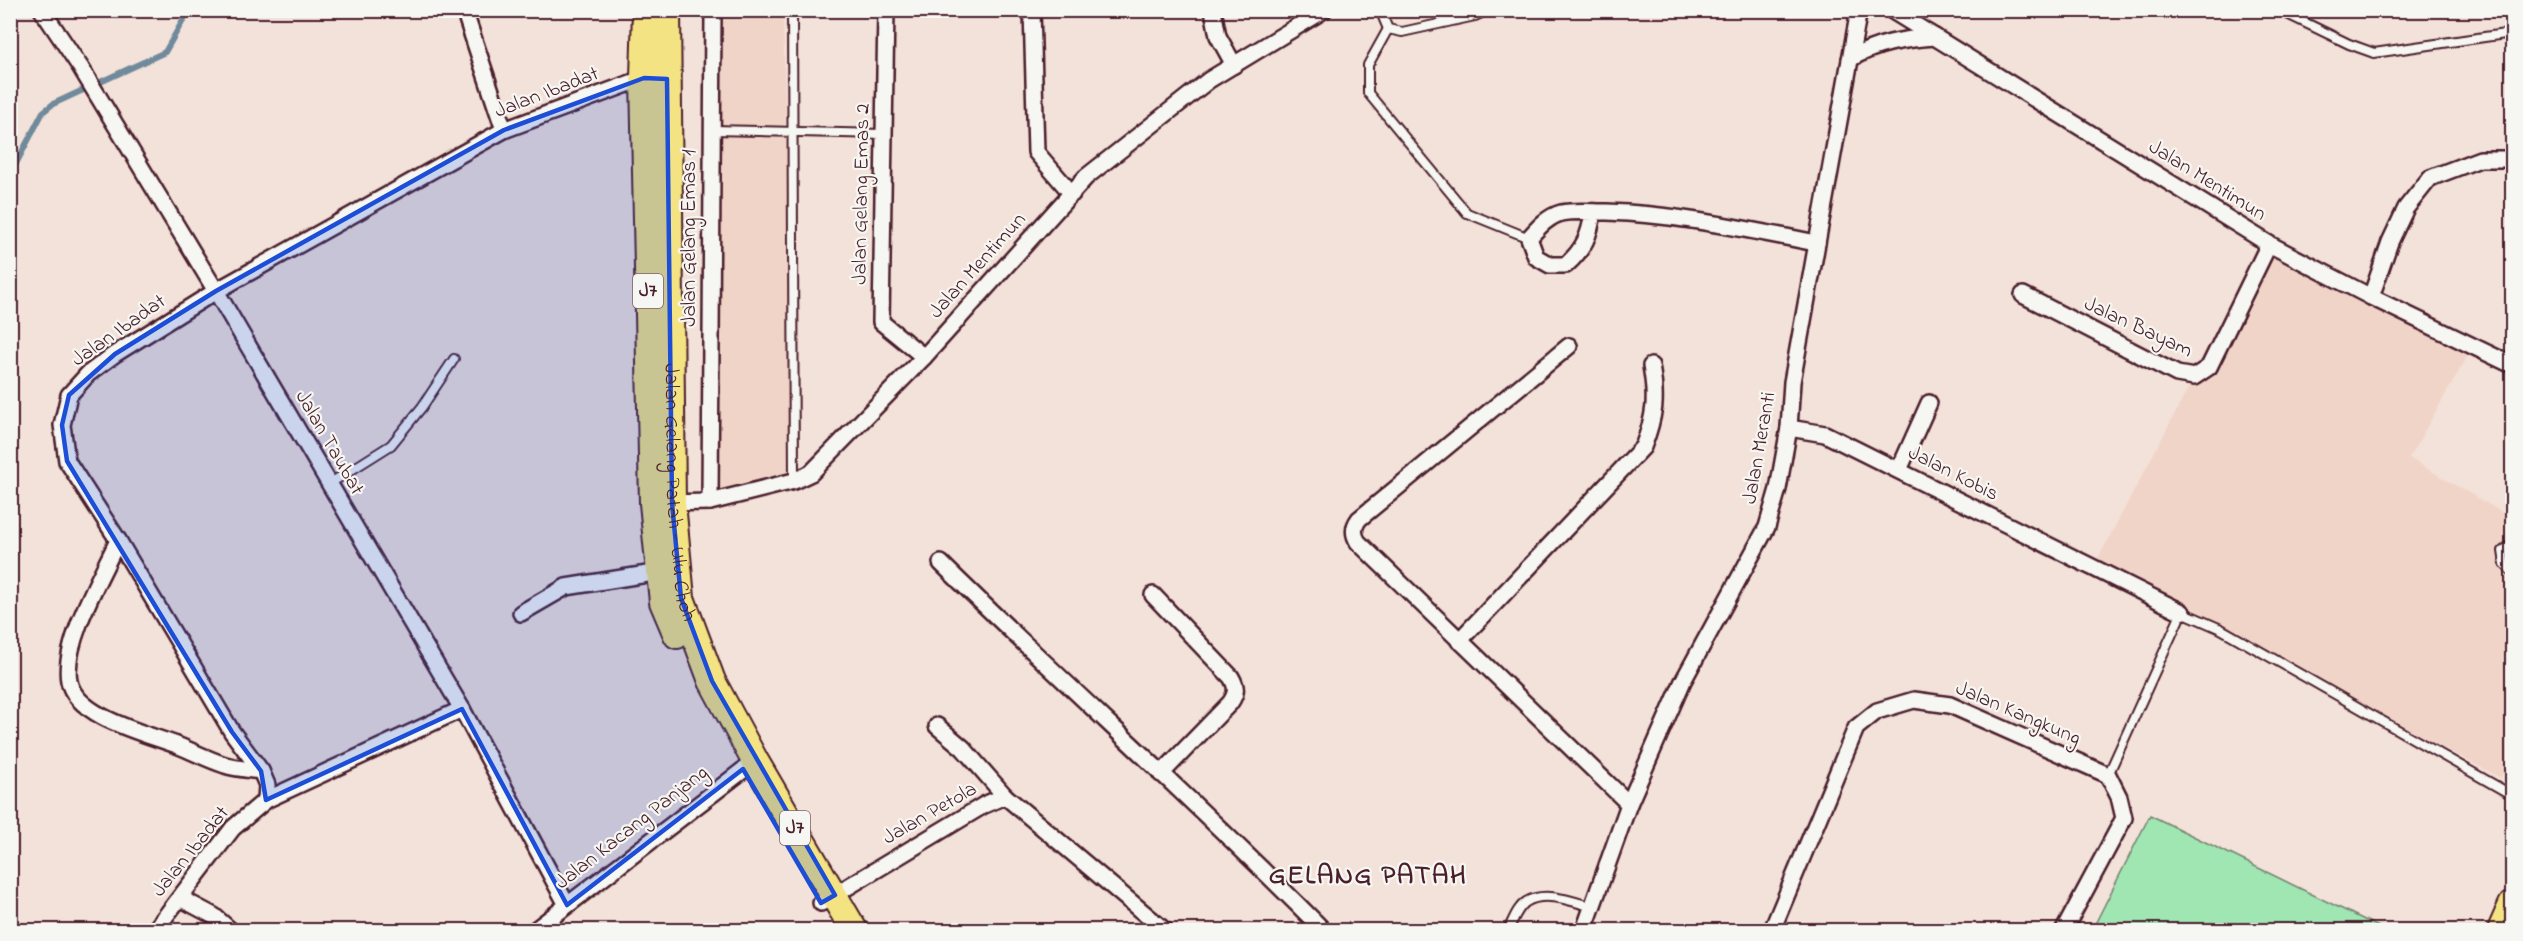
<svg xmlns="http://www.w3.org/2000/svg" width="2523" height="941" viewBox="0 0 2523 941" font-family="'Indie Flower',sans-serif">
	<rect width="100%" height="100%" fill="#f3e2d9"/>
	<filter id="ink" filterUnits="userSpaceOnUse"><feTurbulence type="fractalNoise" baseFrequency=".0167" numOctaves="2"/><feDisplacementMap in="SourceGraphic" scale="12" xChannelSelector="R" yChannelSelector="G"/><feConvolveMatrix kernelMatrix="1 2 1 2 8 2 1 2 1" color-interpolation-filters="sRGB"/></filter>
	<g filter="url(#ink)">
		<g fill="#f1d4c8">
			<path d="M713,11H783L794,481L710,502Z"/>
			<path d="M2264,246L2469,354L2409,458L2512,518V759L2501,778L2094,566Z"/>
		</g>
		<path fill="#9fe6b3" stroke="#74826f" stroke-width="1.5" d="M2150,815L2385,930H2092Z"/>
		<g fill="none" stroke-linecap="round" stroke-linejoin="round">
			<path stroke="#6f8a9c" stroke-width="6" d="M10,175L43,112L53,104L165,52L189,10"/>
			<defs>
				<g id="service">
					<path d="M792,10L794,481"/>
					<path d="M1380,10L1388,29L1402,32L1475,16L1488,10"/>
					<path d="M2279,10L2349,44L2374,53L2512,33"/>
					<path d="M1388,29L1368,65V93L1467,213L1529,238"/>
					<path d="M712,130L884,134"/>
					<path d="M329,484L391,445L422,407L454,359"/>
					<path d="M2512,544L2503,551L2505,564L2512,572"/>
					<path d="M2108,775L2182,612L2221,629L2512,795"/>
					<path d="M1508,930C1513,921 1517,908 1526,902C1545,890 1574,902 1593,907"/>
				</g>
				<g id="minor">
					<path d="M42,10L81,68L216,291L462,709L567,905"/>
					<path d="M464,10L504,130"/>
					<path d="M886,10L881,322L924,357"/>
					<path d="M1032,10L1036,152L1072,194"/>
					<path d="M1213,10L1218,36L1234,65"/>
					<path d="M1891,10L2269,244L2371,297L2512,365"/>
					<path d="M1850,59C1877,43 1904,39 1935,37"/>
					<path d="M1593,212C1590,235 1584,249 1566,265H1550L1536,257L1529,238C1538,228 1547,217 1561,213C1575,210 1593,212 1607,212C1678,214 1748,230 1817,243"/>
					<path d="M2023,295L2177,374L2194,377L2209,367L2269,244"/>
					<path d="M2371,297L2390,242L2406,208L2430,178L2480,159H2512"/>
					<path d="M1569,346L1359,519C1353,527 1353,534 1358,542L1629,804"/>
					<path d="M1789,428L1825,434L2182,612"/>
					<path d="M1899,470L1929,403"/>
					<path d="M710,502L713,10"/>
					<path d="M665,503L710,502L794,481L811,473L924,357L1086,177L1209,80L1324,10"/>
					<path d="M118,540C102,575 62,643 69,681C76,718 149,734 179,746C194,752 209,760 225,765C236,769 249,769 261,771"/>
					<path d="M941,563C1067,687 1199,804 1323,930"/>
					<path d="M1153,595L1231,677C1237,687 1237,693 1230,703L1161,774"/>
					<path d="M521,613L566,587L660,572"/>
					<path d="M1459,641L1643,447C1655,416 1657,399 1651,366"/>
					<path d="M937,726L963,748L1005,796L1164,930"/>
					<path d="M266,800L267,785L261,771L232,732L118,540L67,461L62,425L69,395L88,374L115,354L216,291L504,130L644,78H649"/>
					<path d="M180,898L214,916L230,930"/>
					<path d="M821,903L984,805L1005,796"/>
					<path d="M10,927L13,930"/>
					<path d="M155,930L233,828L266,800L462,709"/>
					<path d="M535,930L755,761"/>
					<path d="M1584,930L1629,804L1683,681L1767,527L1778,489L1789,428L1792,382L1859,10"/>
					<path d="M1772,930L1856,728L1877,711L1914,700L1950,705L2108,775L2119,797L2124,818L2064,930"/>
				</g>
				<g id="primary">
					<path d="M646,10L644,78L653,503L663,602L677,635"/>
					<path id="s1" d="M667,10L672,503L681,598L712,681L755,761L854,930"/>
					<path d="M2501,930L2512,905"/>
				</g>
			</defs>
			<use href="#service" stroke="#4a1f2b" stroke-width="12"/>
			<use href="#minor" stroke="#4a1f2b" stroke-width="20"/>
			<use href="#primary" stroke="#4a1f2b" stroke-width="30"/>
			<use href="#service" stroke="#f6f6f2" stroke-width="8"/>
			<use href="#minor" stroke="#f6f6f2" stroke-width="15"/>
			<use href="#primary" stroke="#f4e382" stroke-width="26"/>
		</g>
	</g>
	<path fill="#1d4ed8" fill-opacity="0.2" stroke="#1d4ed8" stroke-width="4.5" stroke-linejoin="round" d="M644,78L667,79L672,503L681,598L712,681L835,895L821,903L743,769L567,905L462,709L266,800L261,771L232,732L67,461L62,425L69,395L115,354L216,291L504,130Z"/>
	<g text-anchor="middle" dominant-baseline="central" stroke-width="4.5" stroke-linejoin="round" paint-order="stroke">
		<g fill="#f6f6f2" stroke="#7e6067" stroke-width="1.5">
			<rect x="633" y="274" width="30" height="34" rx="4.5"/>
			<rect x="780" y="811" width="30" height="34" rx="4.5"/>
		</g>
		<g font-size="20" font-weight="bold" fill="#4a1f2b">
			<text x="648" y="291">J7</text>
			<text x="795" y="828">J7</text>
		</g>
		<g font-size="21" fill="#4a1f2b" stroke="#f6f6f2">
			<text transform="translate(547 93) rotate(-21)">Jalan Ibadat</text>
			<text transform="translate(2207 181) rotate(32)">Jalan Mentimun</text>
			<text transform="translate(862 194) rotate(-89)">Jalan Gelang Emas 2</text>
			<text transform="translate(690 238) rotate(-90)">Jalan Gelang Emas 1</text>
			<text transform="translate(978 266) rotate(-48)">Jalan Mentimun</text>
			<text transform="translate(2138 328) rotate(25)">Jalan Bayam</text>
			<text transform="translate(119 331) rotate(-35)">Jalan Ibadat</text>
			<text transform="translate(329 443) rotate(60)">Jalan Taubat</text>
			<text transform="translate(1760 448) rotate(-80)">Jalan Meranti</text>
			<text transform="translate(1953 474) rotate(27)">Jalan Kobis</text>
			<text stroke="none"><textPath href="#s1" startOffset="483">Jalan Gelang Patah - Ulu Choh</textPath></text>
			<text transform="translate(2018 714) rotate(23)">Jalan Kangkung</text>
			<text transform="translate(930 814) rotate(-30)">Jalan Petola</text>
			<text transform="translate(632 828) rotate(-38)">Jalan Kacang Panjang</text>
			<text transform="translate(191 852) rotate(-51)">Jalan Ibadat</text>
		</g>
		<g font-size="27" font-weight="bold" letter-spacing="1.5" fill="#4a1f2b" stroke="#f6f6f2">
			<text x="1368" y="876">GELANG PATAH</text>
		</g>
	</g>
	<rect width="2523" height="941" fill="none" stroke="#f6f6f2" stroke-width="36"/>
	<rect x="18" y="18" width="2487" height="905" fill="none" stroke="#4a1f2b" stroke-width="2" filter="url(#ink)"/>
</svg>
